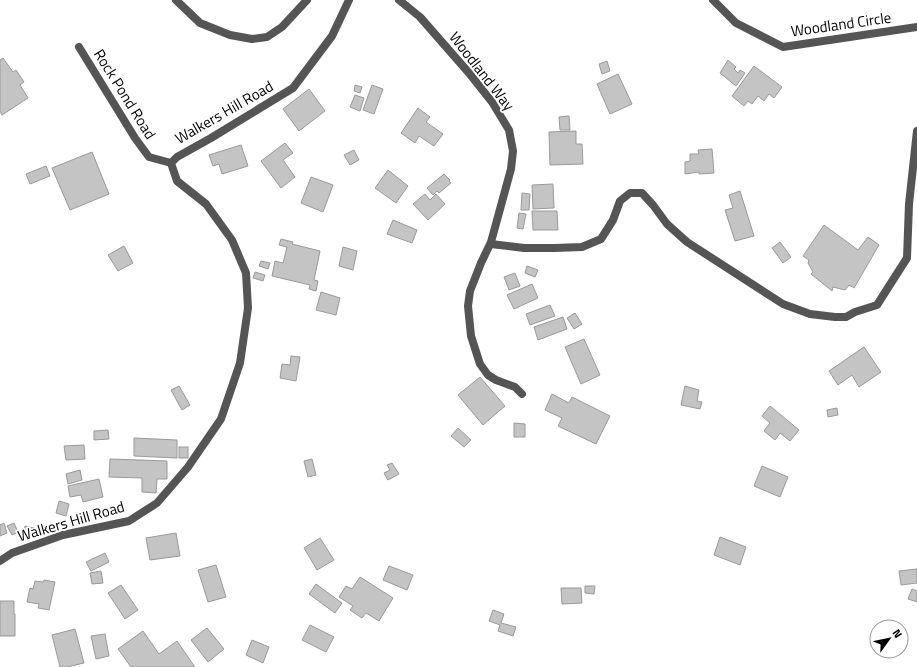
<svg xmlns="http://www.w3.org/2000/svg" width="917" height="667" viewBox="0 0 917 667" font-family="'Titillium Web',sans-serif">
	<rect width="100%" height="100%" fill="#fff"/>
	<g fill="#c4c4c4" stroke="#999">
		<path d="M3,58L13,72L16,70L24,82L20,85L28,98L2,115L0,111V60Z"/>
		<path d="M728,60L736,67L734,69L738,73L740,70L745,73L736,86L720,73Z"/>
		<path d="M607,61L610,71L602,74L599,64Z"/>
		<path d="M754,66L782,87L774,98L769,94L764,101L758,96L752,104L748,101L744,106L732,96Z"/>
		<path d="M618,74L632,104L610,114L597,84Z"/>
		<path d="M355,85L362,87L360,93L354,91Z"/>
		<path d="M372,85L383,89L374,114L363,110Z"/>
		<path d="M309,89L325,111L299,131L283,109Z"/>
		<path d="M355,95L364,98L360,111L350,107Z"/>
		<path d="M418,108L430,117L426,122L443,134L434,146L419,136L415,143L401,133Z"/>
		<path d="M569,116L570,130H560L559,117Z"/>
		<path d="M576,131V144H582L583,164L550,165L549,132Z"/>
		<path d="M285,143L293,153L283,160L295,177L281,188L261,161Z"/>
		<path d="M241,145L248,166L222,174L219,164L213,166L209,155Z"/>
		<path d="M712,149L714,173L699,174V172L685,174V162L690,161V154H699L698,150Z"/>
		<path d="M354,150L359,160L350,165L344,155Z"/>
		<path d="M92,152L109,194L70,210L52,168Z"/>
		<path d="M46,166L50,176L30,184L26,174Z"/>
		<path d="M388,170L408,186L396,203L375,188Z"/>
		<path d="M444,174L450,180L449,181L451,183L439,193L437,191L433,195L427,188Z"/>
		<path d="M311,177L333,185L323,212L301,203Z"/>
		<path d="M553,184L554,208L533,209L532,185Z"/>
		<path d="M740,191L754,236L735,241L725,210L733,208L729,195Z"/>
		<path d="M522,193L530,194L529,210H521Z"/>
		<path d="M425,194L430,200L436,194L445,204L428,220L413,204Z"/>
		<path d="M532,211H557L558,230H533Z"/>
		<path d="M519,213L526,214L523,229L517,228Z"/>
		<path d="M393,220L417,230L412,243L387,234Z"/>
		<path d="M824,225L858,250L868,237L879,245L854,288L849,285L845,290L833,287L832,291L811,274L813,272L808,263L809,260L803,256Z"/>
		<path d="M281,239L293,242L292,244L320,251L314,280L318,281L316,291L309,289L310,285L272,276L275,261L283,263L287,247L279,245Z"/>
		<path d="M780,242L791,257L783,263L772,248Z"/>
		<path d="M124,246L133,263L118,271L108,255Z"/>
		<path d="M343,247L357,251L353,270L339,266Z"/>
		<path d="M261,261L270,263L268,269L259,266Z"/>
		<path d="M527,266L538,270L535,277L525,273Z"/>
		<path d="M255,272L265,275L263,281L253,278Z"/>
		<path d="M515,273L520,286L509,290L504,277Z"/>
		<path d="M532,284L538,298L514,309L507,295Z"/>
		<path d="M321,292L340,298L336,315L316,310Z"/>
		<path d="M550,305L555,316L530,325L526,314Z"/>
		<path d="M575,313L582,324L574,329L567,318Z"/>
		<path d="M563,317L567,329L538,340L534,327Z"/>
		<path d="M584,339L600,375L581,384L565,347Z"/>
		<path d="M864,347L881,372L859,387L852,375L838,385L829,371Z"/>
		<path d="M291,356L300,357L296,381L280,378L282,364L290,365Z"/>
		<path d="M480,377L505,406L483,425L458,395Z"/>
		<path d="M179,386L190,405L182,410L171,390Z"/>
		<path d="M685,386L699,390L697,401L702,402L700,409L681,405Z"/>
		<path d="M552,394L569,403L572,397L610,416L596,444L558,426L562,418L545,410Z"/>
		<path d="M770,406L799,430L790,441L780,433L775,440L764,431L770,423L762,416Z"/>
		<path d="M837,408L838,415L828,417L827,410Z"/>
		<path d="M514,423L525,424V437H514Z"/>
		<path d="M458,428L471,440L464,447L451,436Z"/>
		<path d="M108,430L109,439L94,440V431Z"/>
		<path d="M134,438L177,440V458L134,456Z"/>
		<path d="M84,445L85,459L66,460L64,446Z"/>
		<rect x="179" y="447" width="9" height="11"/>
		<path d="M110,459L167,461V479H157L156,493L142,492V478L109,477Z"/>
		<path d="M312,459L316,475L308,477L304,461Z"/>
		<path d="M392,463L399,474L388,480L384,473L390,470L387,465Z"/>
		<path d="M762,466L788,477L780,497L754,486Z"/>
		<path d="M80,470L82,480L68,484L66,474Z"/>
		<path d="M99,479L103,497L83,502L81,495L70,497L68,486Z"/>
		<path d="M59,501L69,504L66,516L56,513Z"/>
		<path d="M4,523L7,533L0,536V525Z"/>
		<path d="M14,523L18,532L12,535L7,526Z"/>
		<path d="M25,526L34,528L32,536L24,534Z"/>
		<path d="M176,533L180,556L150,560L146,538Z"/>
		<path d="M720,537L746,547L740,565L714,555Z"/>
		<path d="M320,538L334,560L317,570L304,548Z"/>
		<path d="M105,553L109,562L91,571L86,562Z"/>
		<path d="M216,565L226,597L208,602L198,570Z"/>
		<path d="M389,566L413,575L407,590L383,580Z"/>
		<path d="M917,569V583L901,585L899,571Z"/>
		<path d="M101,571L103,583L92,584L90,573Z"/>
		<path d="M360,577L393,598L379,621L366,613L362,618L350,610L353,606L339,597L346,586L352,589Z"/>
		<path d="M44,580L55,582L49,610L38,608L39,604L27,602L30,588L33,589L35,581L43,582Z"/>
		<path d="M316,584L342,603L335,613L309,594Z"/>
		<path d="M121,585L138,610L125,619L108,593Z"/>
		<path d="M585,586H595L594,594L585,593Z"/>
		<path d="M561,588H581L582,603L562,604Z"/>
		<path d="M912,589L917,591V602L908,599Z"/>
		<path d="M0,601H14V614H15V636H0Z"/>
		<path d="M493,610L504,614L501,623L516,627L513,636L498,631L500,625L489,621Z"/>
		<path d="M310,625L334,637L326,652L302,640Z"/>
		<path d="M207,628L224,649L208,662L191,640Z"/>
		<path d="M75,629L84,663L67,667H60L52,635Z"/>
		<path d="M143,631L159,654L177,641L195,667H131L118,649Z"/>
		<path d="M105,634L109,656L96,659L91,636Z"/>
		<path d="M252,640L269,647L263,663L246,655Z"/>
	</g>
	<g fill="none" stroke-linecap="round" stroke-linejoin="round">
		<g stroke="#555" stroke-width="8">
			<path d="M176,0L200,23L230,35L252,39L267,37L282,27L307,0"/>
			<path d="M399,0L420,17L469,73L492,102L509,130L513,151L511,169L491,242L481,263L470,291L468,306L471,336L480,364L488,375L496,380L515,387L522,394"/>
			<path d="M713,0L736,23L783,47L917,27"/>
			<path d="M79,47L135,138L149,157L171,163"/>
			<path d="M491,244L524,248H554L582,247L601,239L613,220L620,201L630,193H642L653,205L667,224L687,242L783,304L810,314L835,317H846L855,312L877,305L907,258L909,204L917,131"/>
			<path d="M0,561L12,553L63,535L129,521L157,503L188,467L221,419L240,363L248,308L246,273L232,240L206,204L177,181L171,163L177,157L211,138L293,88L332,36L349,0"/>
		</g>
	</g>
	<g text-anchor="middle" dominant-baseline="central" stroke-width="3.5" stroke-linejoin="round" paint-order="stroke">
		<g font-size="15" fill="#000" stroke="#fff">
			<text transform="translate(841 24) rotate(-8)">Woodland Circle</text>
			<text transform="translate(482 71) rotate(52)">Woodland Way</text>
			<text transform="translate(125 94) rotate(58)">Rock Pond Road</text>
			<text transform="translate(224 112) rotate(-30)">Walkers Hill Road</text>
			<text transform="translate(71 521) rotate(-16)">Walkers Hill Road</text>
		</g>
	</g>
	<g transform="translate(889 639) rotate(57)"><circle r="19" fill="#ffffff" stroke="#999999"/>
	<path d="M0-3L7 15L0 10L-7 15Z" fill="#000000"/>
	<text y="-6" font-size="11" font-weight="bold" text-anchor="middle" fill="#000000">N</text>
	</g>
</svg>
